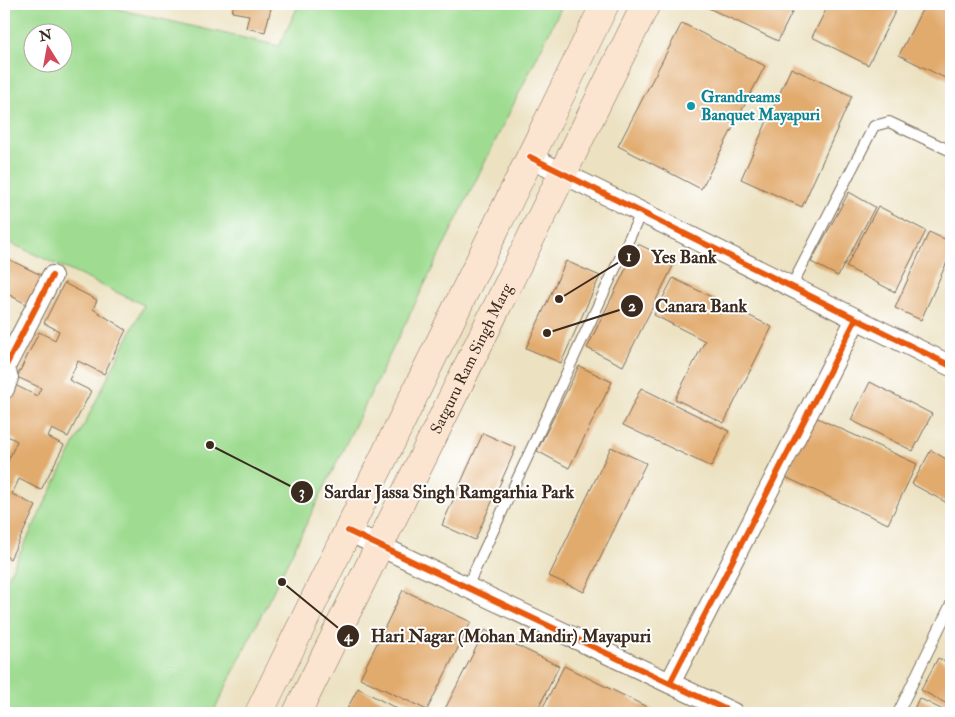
<svg xmlns="http://www.w3.org/2000/svg" width="955" height="717" viewBox="0 0 955 717" font-family="'IM FELL Double Pica',serif">
	<rect width="100%" height="100%" fill="#fff"/>
	<filter id="ink" filterUnits="userSpaceOnUse"><feTurbulence type="fractalNoise" baseFrequency=".02" numOctaves="2"/><feDisplacementMap in="SourceGraphic" scale="10" xChannelSelector="R" yChannelSelector="G"/><feConvolveMatrix kernelMatrix="1 2 1 2 8 2 1 2 1" color-interpolation-filters="sRGB"/></filter>
	<filter id="wash" filterUnits="userSpaceOnUse"><feTurbulence type="fractalNoise" baseFrequency=".0096" numOctaves="4" result="noise"/><feDisplacementMap in="SourceGraphic" scale="20" xChannelSelector="R" yChannelSelector="G"/><feGaussianBlur stdDeviation="1.12" result="paint"/><feColorMatrix in="noise" values="0 0 0 0 0 0 0 0 0 0 0 0 0 0 0 0 0 1.4 0 .05"/><feComposite in="paint" operator="in"/></filter>
	<g filter="url(#wash)">
		<rect width="100%" height="100%" fill="#ece2c2"/>
		<path fill="#9fdc91" stroke="#6d8358" fill-rule="evenodd" d="M4,4H95L279,46L299,4H563L213,713H4V585L144,305L4,240ZM32,32H62V62H32Z"/>
		<g id="blocks">
			<g fill="#e2ab6e">
				<path d="M234,4H272L265,32L246,28L249,15L232,12Z"/>
				<path d="M700,4H796L778,41Z"/>
				<path d="M829,4H899L868,65L812,37Z"/>
				<path d="M925,4H951V81L899,55Z"/>
				<path d="M682,23L765,66L701,189L618,146Z"/>
				<path d="M791,68L852,96L802,207L741,179Z"/>
				<path d="M849,192L875,207L838,276L811,262Z"/>
				<path d="M878,206L926,231L895,292L846,267Z"/>
				<path d="M929,232L951,242V253L921,320L895,308Z"/>
				<path d="M638,244L675,262L623,366L587,348Z"/>
				<path d="M4,257L45,277L28,305L4,292Z"/>
				<path d="M566,261L600,276L561,363L526,348Z"/>
				<path d="M673,278L772,327L724,423L675,399L705,341L654,315Z"/>
				<path d="M64,283L97,300L93,309L126,330L104,374L78,361L69,380L91,391L68,437L52,429L48,437L64,445L41,490L19,479L12,494L36,506L10,559L4,555V470L17,441L4,434V403L13,384L37,396L41,388L17,377L39,332L55,340L59,331L44,323Z"/>
				<path d="M579,366L612,382L569,468L537,451Z"/>
				<path d="M870,382L932,414L913,451L851,420Z"/>
				<path d="M641,388L729,431L711,467L623,425Z"/>
				<path d="M813,416L917,464L888,524L785,477Z"/>
				<path d="M483,433L516,448L475,540L442,525Z"/>
				<path d="M611,447L646,463L584,592L549,576Z"/>
				<path d="M931,450L951,462V505L912,484Z"/>
				<path d="M403,590L471,622L427,710L360,678Z"/>
				<path d="M485,630L559,666L536,713H443Z"/>
				<path d="M938,658L951,665V706L921,690Z"/>
				<path d="M564,666L659,713H540Z"/>
				<path d="M358,688L405,713H345Z"/>
				<path d="M919,698L949,713H912Z"/>
			</g>
		</g>
	</g>
	<g filter="url(#ink)">
		<use href="#blocks" fill-opacity="0" stroke="#796a57" stroke-width="1"/>
		<g fill="none" stroke-linecap="round" stroke-linejoin="round">
			<defs>
				<g id="service">
					<path d="M791,287L874,126L889,122L951,151"/>
					<path d="M467,587L641,213"/>
					<path d="M898,713L951,604"/>
				</g>
				<g id="minor">
					<path d="M530,157L951,366"/>
					<path d="M4,366L8,378L4,389"/>
					<path d="M5,367L52,276"/>
					<path d="M348,531L733,713"/>
					<path d="M670,683L856,319"/>
				</g>
				<g id="secondary">
					<path d="M259,713L605,4"/>
					<path id="s1" d="M297,713L646,4"/>
				</g>
			</defs>
			<use href="#service" stroke="#796a57" stroke-width="12"/>
			<use href="#minor" stroke="#796a57" stroke-width="22"/>
			<use href="#secondary" stroke="#796a57" stroke-width="29"/>
			<use href="#service" stroke="#fff" stroke-width="10"/>
			<use href="#minor" stroke="#fff" stroke-width="20"/>
			<use href="#secondary" stroke="#fce5d0" stroke-width="28"/>
			<defs>
				<g id="cycleway">
					<path d="M530,157L951,366"/>
					<path d="M5,367L52,276"/>
					<path d="M348,531L733,713"/>
					<path d="M670,683L856,319"/>
				</g>
			</defs>
			<use href="#cycleway" stroke="#fff" stroke-width="9"/>
			<use href="#cycleway" stroke="#e8590c" stroke-width="6"/>
		</g>
	</g>
	<circle fill="#0f9aa8" stroke="#fff" stroke-width="2" cx="691" cy="106" r="5"/>
	<g text-anchor="middle" dominant-baseline="central" stroke-width="4" stroke-linejoin="round" paint-order="stroke">
		<g font-size="16" font-weight="bold" fill="#0d838f" stroke="#fff" text-anchor="start">
			<text x="701" y="97">Grandreams<tspan x="701" dy="18">Banquet Mayapuri</tspan></text>
		</g>
		<g font-size="16" fill="#3b2a1e" stroke="#fff">
			<text stroke="none"><textPath href="#s1" startOffset="395">Satguru Ram Singh Marg</textPath></text>
		</g>
	</g>
	<path fill="none" stroke="#3b2a1e" stroke-width="2" d="M559 299L629 256M547 333L632 306M210 445L302 492M282 582L348 636"/>
	<g fill="#3b2a1e" stroke="#fff" stroke-width="2">
		<circle cx="559" cy="299" r="5"/>
		<circle cx="547" cy="333" r="5"/>
		<circle cx="210" cy="445" r="5"/>
		<circle cx="282" cy="582" r="5"/>
		<circle cx="629" cy="256" r="12"/>
		<circle cx="632" cy="306" r="12"/>
		<circle cx="302" cy="492" r="12"/>
		<circle cx="348" cy="636" r="12"/>
	</g>
	<g font-size="15" text-anchor="middle" font-weight="bold" fill="#fff">
		<text x="629" y="261">1</text>
		<text x="632" y="311">2</text>
		<text x="302" y="497">3</text>
		<text x="348" y="641">4</text>
	</g>
	<g font-size="18" text-anchor="middle" font-weight="bold" fill="#3b2a1e" stroke="#fff" stroke-width="4" stroke-linejoin="round" paint-order="stroke">
		<text x="684" y="263">Yes Bank</text>
		<text x="701" y="312">Canara Bank</text>
		<text x="449" y="498">Sardar Jassa Singh Ramgarhia Park</text>
		<text x="511" y="642">Hari Nagar (Mohan Mandir) Mayapuri</text>
	</g>
	<rect width="955" height="717" fill="none" stroke="#fff" stroke-width="20"/>
	<g transform="translate(48 48) rotate(349)"><circle r="24" fill="#ffffff" stroke="#b1aaa5"/>
	<path d="M0-4L9 19L0 12L-9 19Z" fill="#d1495b"/>
	<text y="-8" font-size="14" font-weight="bold" text-anchor="middle" fill="#3b2a1e">N</text>
	</g>
</svg>
